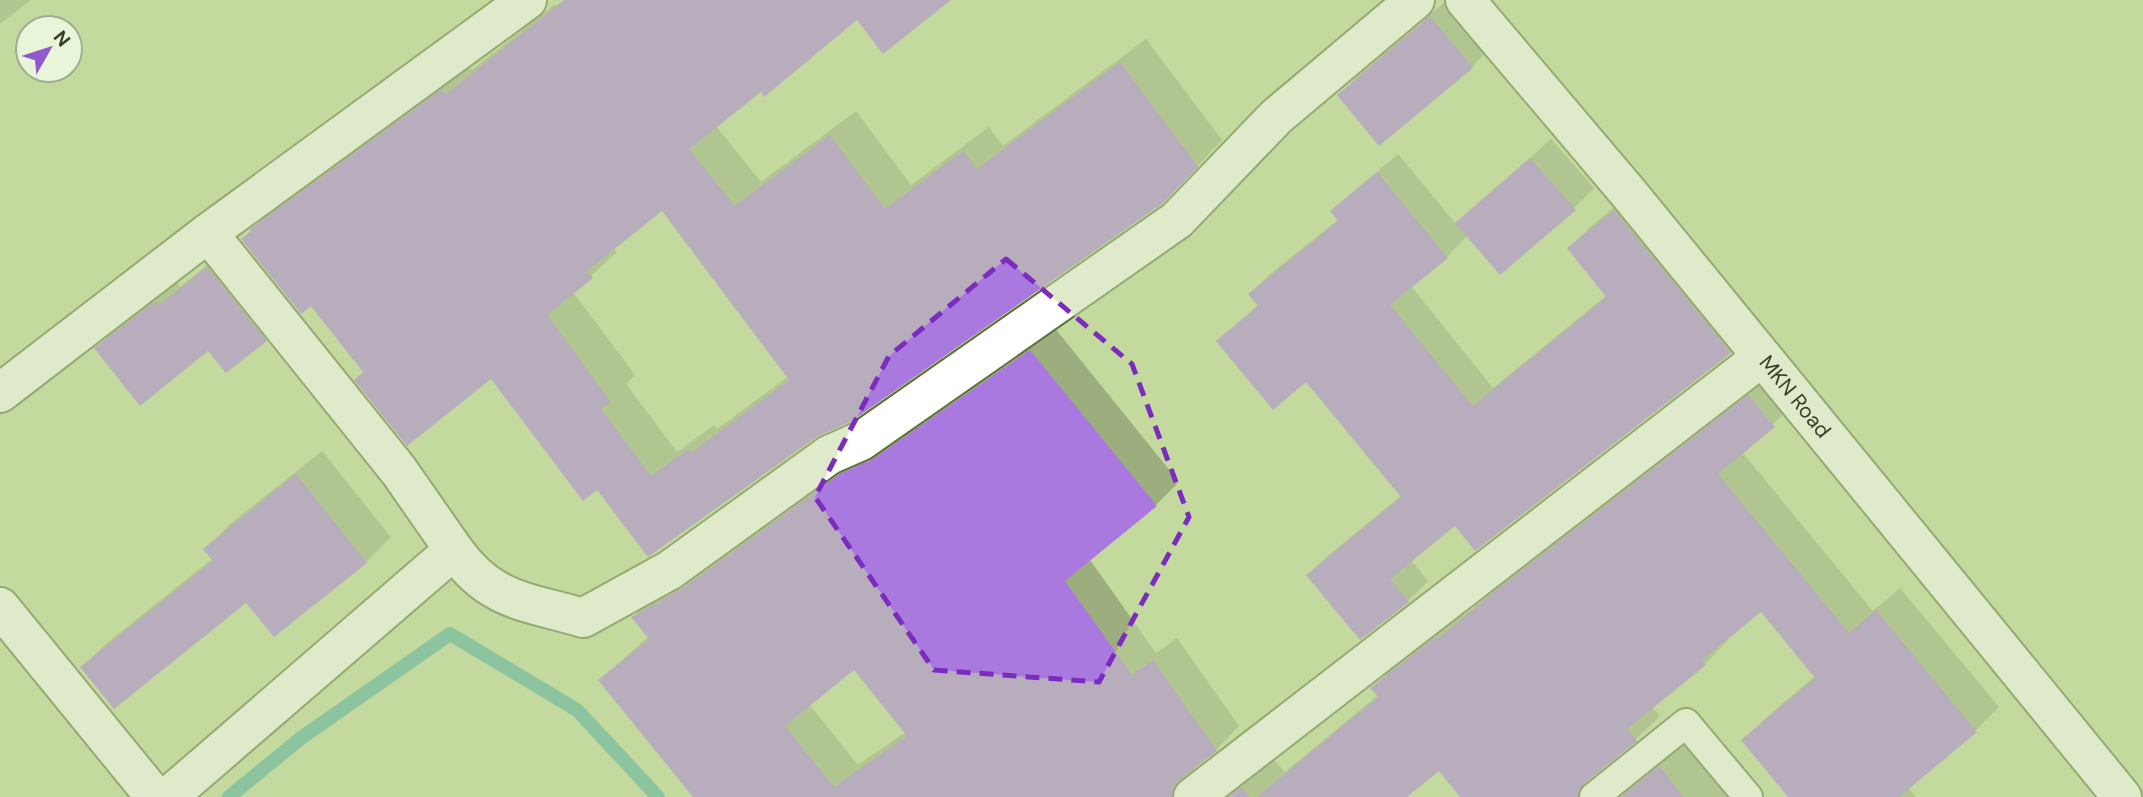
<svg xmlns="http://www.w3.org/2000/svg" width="2143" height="797" viewBox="0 0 2143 797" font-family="'DM Sans',sans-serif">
	<rect width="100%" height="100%" fill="#c3d99e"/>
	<g fill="#0003" fill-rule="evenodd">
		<path d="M0,0H31L0,24Z"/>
		<path d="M570,0H948L857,18L716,126L761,182L856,111L911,185L989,127L1003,146L1146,39L1222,140L1188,176L649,555L598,488L491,376L365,371L252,230L277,204L468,65L472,70L555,4L559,9ZM663,208L789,376L717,429L714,425L677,452L626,384L635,375L573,292L617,252L613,248Z"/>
		<path d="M1447,0L1491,47L1472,67L1339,95L1359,75Z"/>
		<path d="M1551,139L1594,188L1574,208L1468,235L1447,257L1411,286L1493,388L1607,295L1569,248L1589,228L1634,191L1750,332L1730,352L1455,524L1411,560L1428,581L1408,601L1309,575L1329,555L1402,495L1307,380L1218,341L1259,304L1250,294L1270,274L1339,219L1333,212L1353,192L1398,154L1456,224Z"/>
		<path d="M228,248L285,320L266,340L209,349L97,348L116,328L176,282L180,287Z"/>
		<path d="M1054,327L1179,482L1156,505L1090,560L1156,653L1177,638L1239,726L1216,750L1195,765L1194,776L1273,759L1285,772L1378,695L1372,688L1396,665L1461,614L1463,616L1516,572L1773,373L1797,402L1742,452L1873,611L1900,588L1999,707L1975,731L1908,787L1916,797H1791L1743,740L1767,717L1815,676L1761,610L1727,638L1728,640L1705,664L1652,707L1660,716L1636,739L1568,797H1463L1439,768L1405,797H695L600,680L649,636L633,617L656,594L865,451ZM854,668L906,732L858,765L809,704Z"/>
		<path d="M322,451L391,537L366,562L247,600L82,667L107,643L213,558L206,549L230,524Z"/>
		<path d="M1687,741L1734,797H1620L1635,782Z"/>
	</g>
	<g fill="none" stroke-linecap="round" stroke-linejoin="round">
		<path stroke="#4aab9f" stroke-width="14" d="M229,797L301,738L450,634L577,710L658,797"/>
	</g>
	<g fill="#aa79df" fill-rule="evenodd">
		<path d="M564,0H951L883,54L857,20L764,97L761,92L689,149L735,206L830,135L885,209L963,151L977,169L1120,62L1198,167L1163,203L850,422L816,437L648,557L597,490L583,501L491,379L407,446L354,380L363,372L311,306L301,314L241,239L251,231L250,229L442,89L446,94ZM662,211L789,380L691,453L688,449L651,476L601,409L611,402L547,315L593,278L587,271Z"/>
		<path d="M1430,16L1473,68L1379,146L1337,95Z"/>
		<path d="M1530,158L1576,210L1500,275L1455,223Z"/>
		<path d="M1377,172L1448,258L1390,305L1473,406L1606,297L1567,248L1614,210L1731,353L1475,551L1455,526L1390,579L1409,602L1360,640L1306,575L1401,497L1306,382L1273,410L1216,341L1258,306L1248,294L1338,221L1330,211Z"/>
		<path d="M207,267L267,341L226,373L208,351L140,406L94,348L156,301L159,305Z"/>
		<path d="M1030,350L1157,506L1065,581L1132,675L1153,660L1217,751L1179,780L1173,788L1172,797H693L598,680L649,639L631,617L683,588L840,474L873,459ZM854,670L907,736L834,787L785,726Z"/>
		<path d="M1748,395L1775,427L1718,474L1849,633L1876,610L1977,732L1899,797H1788L1741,740L1815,678L1761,612L1702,660L1706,665L1627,729L1637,741L1584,784L1578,797H1460L1439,771L1407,797H1257L1378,697L1370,688L1437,636L1439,638L1490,595Z"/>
		<path d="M296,474L367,563L274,637L246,603L114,709L80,667L213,561L203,549Z"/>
		<path d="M1659,766L1684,797H1621Z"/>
		<path d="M1242,787L1249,797H1229Z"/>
	</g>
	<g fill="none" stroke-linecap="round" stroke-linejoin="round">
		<defs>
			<path id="lane" d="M1594,797L1686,723L1748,797"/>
			<g id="street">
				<path d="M0,393L208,233"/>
				<path d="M454,550C491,602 526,601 583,618L670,570L829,455L861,441L1177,220L1276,117L1415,0"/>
				<path d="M0,607L155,797"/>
				<path d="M168,797L454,550L399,471L208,233L527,0"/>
				<path d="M1193,797L1762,357"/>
			</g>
			<g id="secondary">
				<path id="s1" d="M1465,0L1626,190L2122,797"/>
			</g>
		</defs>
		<use href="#lane" stroke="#5e713b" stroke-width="32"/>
		<use href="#street" stroke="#5e713b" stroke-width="42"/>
		<use href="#secondary" stroke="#5e713b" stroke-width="42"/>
		<use href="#lane" stroke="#fff" stroke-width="28"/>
		<use href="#street" stroke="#fff" stroke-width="38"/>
		<use href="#secondary" stroke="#fff" stroke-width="38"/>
	</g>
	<path d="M0 0H2143V797H0ZM1006,259L1132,364L1189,517L1099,682L934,670L815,497L889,356Z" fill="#c3d99e" fill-opacity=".55" fill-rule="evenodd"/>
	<path fill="none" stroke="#7b2cbf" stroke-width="5" stroke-dasharray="14 9" stroke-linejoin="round" d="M1006,259L1132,364L1189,517L1099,682L934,670L815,497L889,356Z"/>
	<g text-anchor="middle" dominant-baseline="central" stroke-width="5" stroke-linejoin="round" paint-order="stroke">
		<g font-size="21" fill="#373f28" stroke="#e9f5d8">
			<text stroke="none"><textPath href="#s1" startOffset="516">MKN Road</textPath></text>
		</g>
	</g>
	<g transform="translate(49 49) rotate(51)"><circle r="33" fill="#e9f5d8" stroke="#a2ac92" stroke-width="2"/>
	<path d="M0-5L12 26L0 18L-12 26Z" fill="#9357ce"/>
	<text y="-10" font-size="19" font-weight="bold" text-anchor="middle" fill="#373f28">N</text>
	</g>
</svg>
